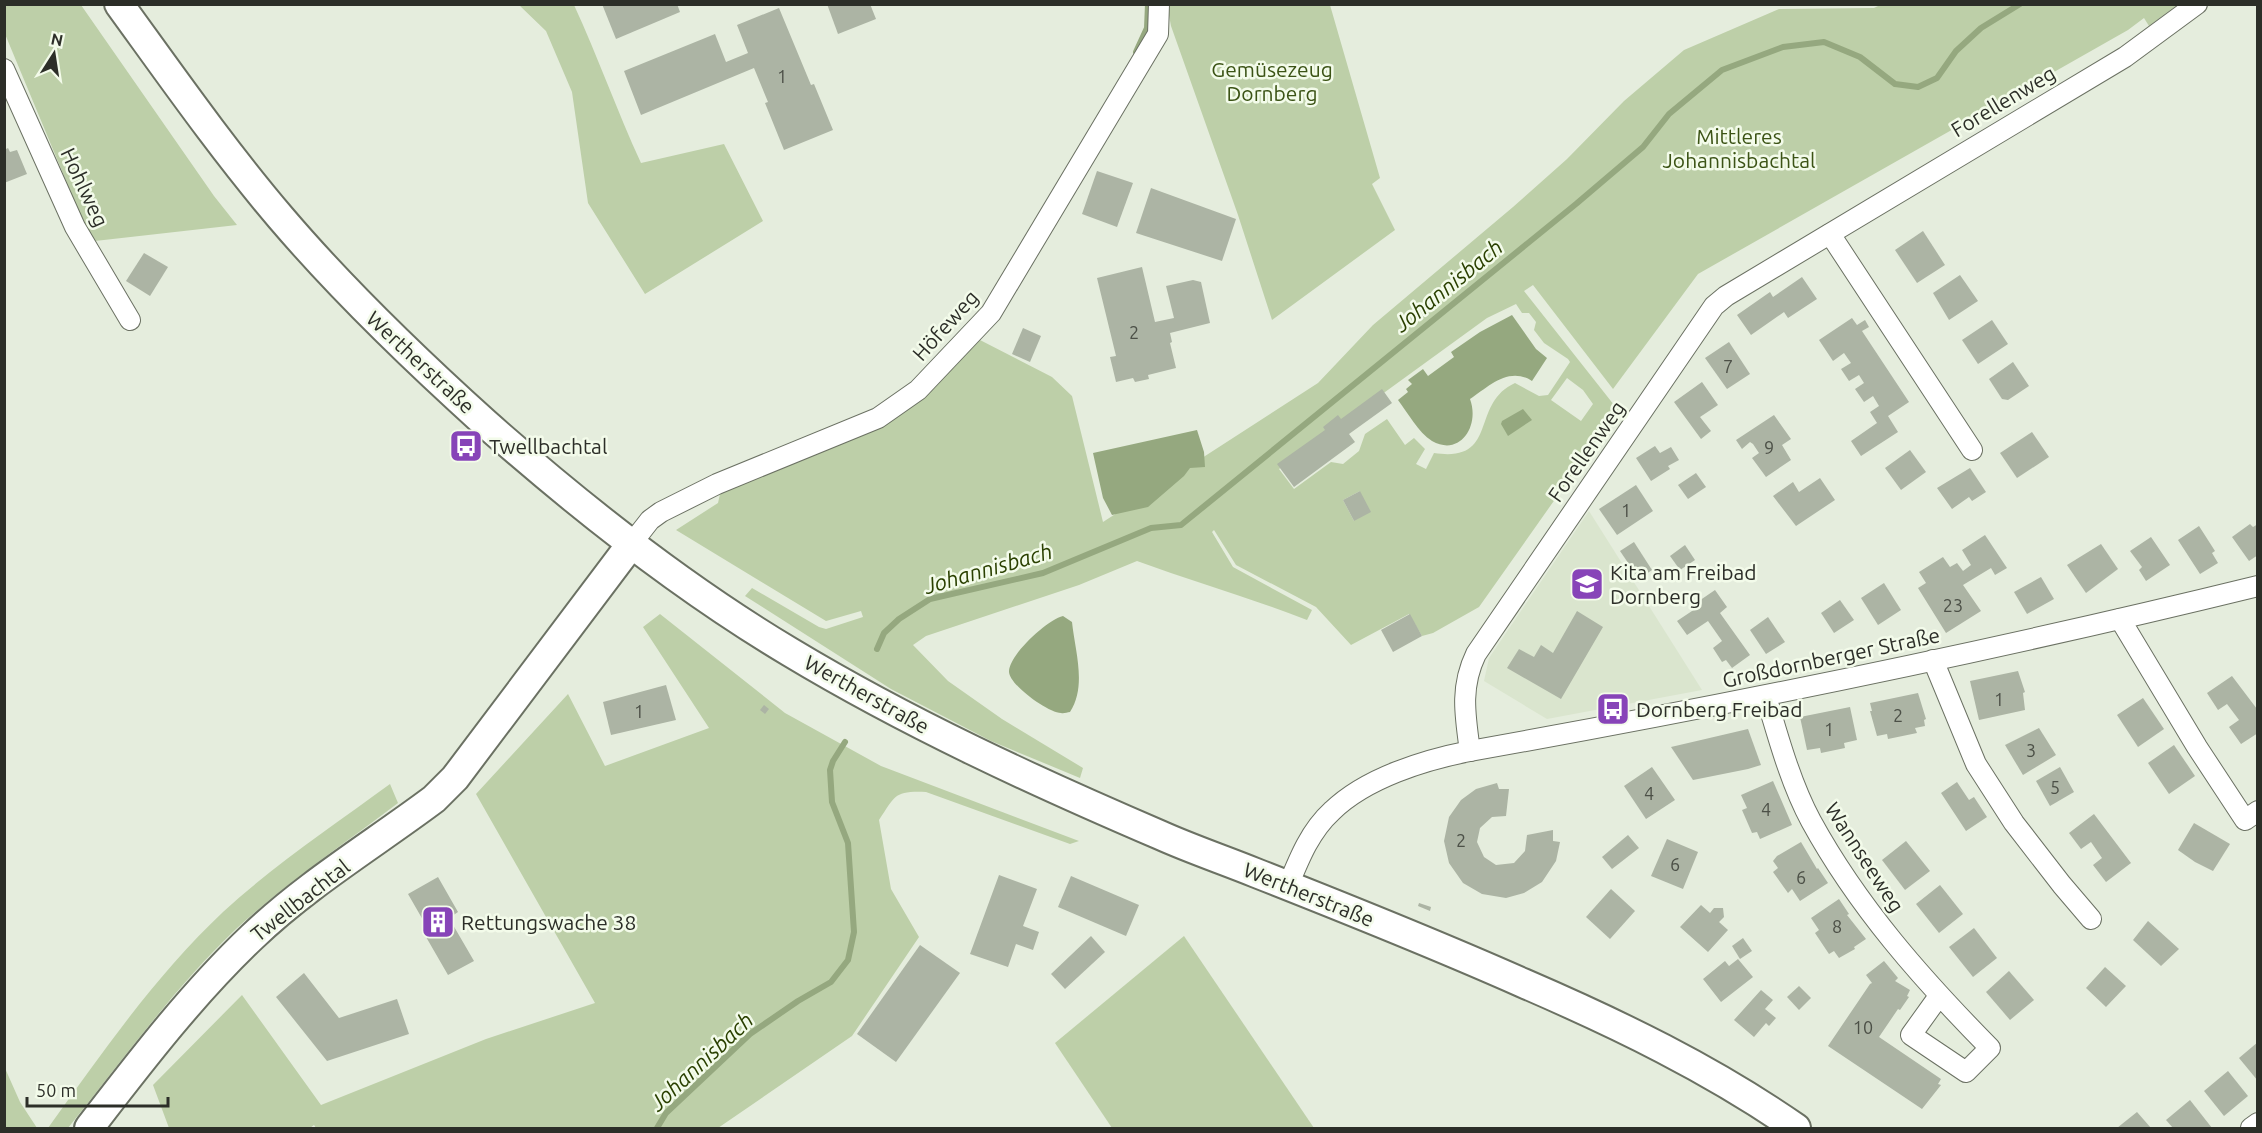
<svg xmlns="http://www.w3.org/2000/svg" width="2262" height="1133" viewBox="0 0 2262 1133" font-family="Ubuntu,sans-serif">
	<rect width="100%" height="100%" fill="#e5eddd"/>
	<path fill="#dae5ce" d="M1589,511L1702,690L1547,719L1484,681L1489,658Z"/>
	<g fill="#bdcfa8" fill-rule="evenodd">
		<path d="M1882,4L2177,5L2149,26L2144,18L2128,30L1698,274L1613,389L1533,285L1524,291L1618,410L1479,607L1433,633L1422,636L1409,614L1351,645L1316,607L1236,565L1214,530L1212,532L1233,567L1312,610L1307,620C1251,598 1194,582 1137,561L1079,585L926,636L913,645L948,681L1002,719L1083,768L1080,778L991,741L891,689L745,596L752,588L819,627L826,629L863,617L861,611L826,621L676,530L718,503L720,494L933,388L980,340L1052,377L1072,396L1103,522L1318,383L1373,325L1513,207L1567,159L1624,101L1684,50L1779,9L1874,8ZM1516,304L1522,313H1529L1536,322L1534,330L1544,343L1568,359L1570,362L1548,395L1539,396L1515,383C1469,404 1500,463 1434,453L1426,469L1416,464L1425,449L1414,438L1405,445L1387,419L1365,434L1359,451L1343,464L1331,462L1294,489L1279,469L1487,318ZM1567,378L1583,390L1593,404L1581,421L1551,400ZM1360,491L1354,521L1343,500Z"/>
		<path d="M4,5H81L214,196L237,225L95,241L84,224L5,34Z"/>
		<path d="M519,5H574C598,57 617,111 641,163L724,144L763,221L645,294L588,203L572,92L546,31Z"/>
		<path d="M1167,5H1330L1380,178L1372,184L1395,230L1272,320L1238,215L1171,26Z"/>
		<path d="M660,614L785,713L881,766L1079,841L1070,844L926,792C894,791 896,795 879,820L891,889L919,937L852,1036L718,1128H316L314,1125L310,1128H169L153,1085L242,995L321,1105L486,1039L595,1003L476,794L568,694L605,766L709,728L643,627Z"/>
		<path d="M390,784L398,803C344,844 286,883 236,929C173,989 122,1061 68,1128H48C102,1053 155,976 223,912C274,865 334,825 390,784Z"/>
		<path d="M1184,936L1314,1128H1112L1055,1043Z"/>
		<path d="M4,1066L20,1102L37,1128H5Z"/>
	</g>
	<g fill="#95a87f">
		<path d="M1512,315L1536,349L1547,358L1532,381C1509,366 1489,386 1470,399C1480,426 1460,457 1432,441C1418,432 1408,413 1398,400L1408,392L1406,389L1412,384L1408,380L1423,369L1428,376L1454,357L1451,352L1480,332Z"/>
		<path d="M1523,409L1532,420L1508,436L1501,424L1502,421Z"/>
		<path d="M1197,430L1204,452L1205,467L1190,468L1184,476L1148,507L1112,515L1103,498L1093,453Z"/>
		<path d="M1063,616L1072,622C1075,651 1087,686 1070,712C1067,712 1064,714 1061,713C1048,713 1008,684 1009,671C1010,654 1047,620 1063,616Z"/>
	</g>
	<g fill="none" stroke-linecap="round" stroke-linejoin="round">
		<g stroke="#95a87f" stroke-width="6">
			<path d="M1136,52L1147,28L1148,4"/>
			<path d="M877,649L884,633L899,619L930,599L1043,573L1151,528L1181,525L1576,204L1643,147L1669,114L1722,70L1783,47L1824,42L1860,57L1895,84L1918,87L1937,78L1956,51L1981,28L2020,4"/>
			<path d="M657,1128L666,1113L750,1034L798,1001L831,982L848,960L854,932L848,843L832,802L830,770L833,761L845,742"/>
		</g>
	</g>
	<g fill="#acb4a4">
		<path d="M602,4H677L680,12L616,39Z"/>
		<path d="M827,4H870L876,19L838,34Z"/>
		<path d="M779,8L811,85L814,84L833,130L784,150L765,103L768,102L754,68L641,115L624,71L715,34L726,62L748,53L737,25Z"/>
		<path d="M8,148L10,152L17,150L27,174L4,183V150Z"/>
		<path d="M1097,171L1133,183L1117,227L1082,214Z"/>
		<path d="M1151,188L1236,219L1222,261L1136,233Z"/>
		<path d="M1923,231L1945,265L1917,283L1895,250Z"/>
		<path d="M144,253L168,267L150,296L126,281Z"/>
		<path d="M1142,267L1155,322L1174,318L1166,286L1193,280L1201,282L1210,323L1170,333L1172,342L1170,343L1176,368L1148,375L1149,379L1135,382L1133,378L1116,382L1110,357L1116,356L1097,278Z"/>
		<path d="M1960,275L1978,301L1949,320L1933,293Z"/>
		<path d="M1802,277L1817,299L1788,318L1784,312L1751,335L1737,315L1770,292L1773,297Z"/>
		<path d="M1852,318L1857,325L1865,320L1869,327L1862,331L1909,402L1888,416L1898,432L1861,456L1851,441L1877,423L1870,412L1879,406L1873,396L1864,402L1855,389L1864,383L1859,375L1849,381L1841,369L1851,363L1844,353L1833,361L1819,340Z"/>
		<path d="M1992,320L2008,344L1978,364L1962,340Z"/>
		<path d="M1023,328L1041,336L1030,362L1012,354Z"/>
		<path d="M1729,342L1750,374L1727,389L1705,358Z"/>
		<path d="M2013,362L2029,386L2008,400L2002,399L1989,379Z"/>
		<path d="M1702,382L1718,405L1700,417L1711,431L1701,439L1674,402Z"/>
		<path d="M1382,389L1392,403L1349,434L1355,442L1294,487L1277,464L1325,430L1323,427L1338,415L1341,419Z"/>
		<path d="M1774,415L1791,439L1782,445L1791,460L1766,477L1752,458L1759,453L1753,444L1750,442L1742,449L1736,440Z"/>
		<path d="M2032,432L2049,457L2017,478L2000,453Z"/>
		<path d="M1655,446L1660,453L1671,447L1679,460L1668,466L1670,469L1651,481L1636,458Z"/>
		<path d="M1910,450L1926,472L1901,490L1885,468Z"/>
		<path d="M1970,468L1986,492L1972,501L1969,497L1952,509L1937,488Z"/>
		<path d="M1696,473L1706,487L1688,499L1678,485Z"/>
		<path d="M1820,478L1835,500L1796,526L1773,496L1793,482L1799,492Z"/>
		<path d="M1636,485L1653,511L1617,535L1599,509Z"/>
		<path d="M1360,491L1371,512L1354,521L1343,500Z"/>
		<path d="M2250,524L2253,527L2258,524V555L2249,561L2232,537Z"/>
		<path d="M2199,526L2215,551L2212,553L2218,563L2200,574L2178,540Z"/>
		<path d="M1985,535L2007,568L1995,575L1991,568L1963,585L1981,611L1946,633L1918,588L1926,583L1919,572L1943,557L1950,567L1957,563L1963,571L1971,565L1962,550Z"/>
		<path d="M2151,537L2170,565L2146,581L2139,570L2142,567L2130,551Z"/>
		<path d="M1634,542L1652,570L1639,579L1620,551Z"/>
		<path d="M2101,544L2118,569L2086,593L2067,565Z"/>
		<path d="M1685,545L1695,560L1680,570L1670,556Z"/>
		<path d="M2041,577L2054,599L2027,614L2014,592Z"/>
		<path d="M1884,583L1901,610L1878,625L1861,598Z"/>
		<path d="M1715,590L1727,607L1720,613L1750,655L1732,668L1726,660L1722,662L1713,648L1722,641L1708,621L1687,635L1677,621L1698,607L1696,603Z"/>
		<path d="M1840,600L1854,620L1834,633L1821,613Z"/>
		<path d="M1577,611L1603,627L1561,699L1507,668L1519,649L1534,657L1541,645L1553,653Z"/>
		<path d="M1410,614L1422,636L1393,652L1381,630Z"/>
		<path d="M1768,617L1785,642L1766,654L1750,630Z"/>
		<path d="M2018,671L2025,692L2023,693L2025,710L1979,720L1970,681Z"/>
		<path d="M2232,676L2257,709L2258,733L2241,744L2229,727L2239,720L2227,704L2218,710L2207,693Z"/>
		<path d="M666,685L676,720L611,735L603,702Z"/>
		<path d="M1918,693L1926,719L1924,720L1925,726L1915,728L1917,733L1888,739L1887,734L1877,736L1870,711H1872L1870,703Z"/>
		<path d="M2143,698L2164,729L2138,747L2117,715Z"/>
		<path d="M764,705L769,709L765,714L760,710Z"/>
		<path d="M1850,707L1857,740L1844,743L1845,748L1821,753L1820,748L1807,750L1800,717Z"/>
		<path d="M2039,728L2056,755L2023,775L2005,745Z"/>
		<path d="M1748,729L1761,765L1748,769L1693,780L1671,747Z"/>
		<path d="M2174,745L2195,776L2169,794L2148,763Z"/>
		<path d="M1652,767L1675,800L1646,819L1624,786Z"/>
		<path d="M2060,767L2074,792L2050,806L2036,781Z"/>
		<path d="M1773,781L1792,825L1760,839L1757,832L1752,833L1742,810L1747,808L1741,795Z"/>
		<path d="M1957,782L1969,800L1974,797L1987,817L1966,831L1941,793Z"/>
		<path d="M1497,783L1499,789H1509L1506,816L1492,817L1480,828L1477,842L1484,857L1496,865L1514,863L1525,851L1527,835L1553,830V841L1560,842L1556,861L1542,882L1524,893L1506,898L1482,894L1463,883L1449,863L1444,841L1449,817L1461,800L1476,789Z"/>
		<path d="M2094,814L2131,863L2106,882L2093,865L2102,858L2091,842L2081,849L2069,833Z"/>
		<path d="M2194,823L2230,844L2213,871L2195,862L2178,850Z"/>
		<path d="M1628,835L1639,848L1612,869L1602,857Z"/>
		<path d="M1667,839L1698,852L1683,889L1651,876Z"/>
		<path d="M1906,841L1930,871L1905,890L1882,860Z"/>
		<path d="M1801,842L1817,869L1818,868L1828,883L1800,901L1792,889L1788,893L1773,872L1778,868L1773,861L1777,856Z"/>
		<path d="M999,875L1037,889L1023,926L1039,932L1033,950L1016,944L1008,967L970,954Z"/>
		<path d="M1071,876L1139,905L1126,936L1058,907Z"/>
		<path d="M438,877L458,912L449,918L474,961L448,975L422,930L427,927L408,894Z"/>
		<path d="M1940,885L1963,914L1939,933L1916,904Z"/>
		<path d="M1611,889L1635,911L1610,939L1586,917Z"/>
		<path d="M1839,899L1849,914L1847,915L1866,939L1854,947L1855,949L1839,958L1834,951L1829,954L1815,933L1819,930L1811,918Z"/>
		<path d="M1419,903L1431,907L1430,911L1418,906Z"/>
		<path d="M1701,905L1710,913L1714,908H1723L1724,917L1719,922L1728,930L1708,952L1680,927Z"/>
		<path d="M2148,921L2179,949L2161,966L2133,940Z"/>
		<path d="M1974,928L1997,958L1973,977L1949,947Z"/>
		<path d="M1091,936L1105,952L1065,989L1051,974Z"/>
		<path d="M1743,938L1752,951L1740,959L1732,946Z"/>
		<path d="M920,945L960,973L896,1062L857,1034Z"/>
		<path d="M1738,959L1753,977L1721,1002L1703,979L1725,961L1729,966Z"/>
		<path d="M1884,961L1898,978L1895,981L1910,990L1907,996L1909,997L1900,1010L1898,1009L1879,1037L1941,1079L1938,1084L1941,1085L1922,1109L1828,1046L1870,984L1872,983L1866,975Z"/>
		<path d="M2105,967L2126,986L2106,1007L2086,988Z"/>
		<path d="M2009,971L2034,1000L2010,1020L1986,992Z"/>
		<path d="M304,973L339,1018L397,999L409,1034L327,1061L276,997Z"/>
		<path d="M1799,986L1811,998L1799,1010L1787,997Z"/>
		<path d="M1761,990L1773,1000L1765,1009L1776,1018L1769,1026L1766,1023L1754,1037L1734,1020Z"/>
		<path d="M2258,1042V1081L2239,1058Z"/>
		<path d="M2228,1071L2248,1096L2224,1116L2204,1091Z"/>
		<path d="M2190,1100L2212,1128H2173L2166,1120Z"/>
		<path d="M2137,1112L2151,1128H2117Z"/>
	</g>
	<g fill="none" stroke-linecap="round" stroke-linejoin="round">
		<defs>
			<g id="street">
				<path d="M4,69L75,227L130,320"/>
				<path d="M1830,234L1972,450"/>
				<path d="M632,543L650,520L661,512L717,484L878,418L918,390L991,313L1158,34L1159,4"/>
				<path d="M2120,619L2197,747L2245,820L2258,811"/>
				<path d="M1933,660L1976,764L2014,823L2062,885L2091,919"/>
				<path d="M1766,696C1778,737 1791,784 1811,821C1858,907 1922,979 1990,1048L1966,1072L1911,1035L1939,996"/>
				<path d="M1470,751C1465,715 1460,687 1476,654L1714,306L1726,296L2125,57L2197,4"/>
				<path d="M1288,886C1299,859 1310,831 1332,811C1366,778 1424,760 1470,751C1734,704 1997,650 2258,586"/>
				<path d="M2251,1128L2258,1123"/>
			</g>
			<g id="secondary">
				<path d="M119,4C172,77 223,150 281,218C344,292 413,358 485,423C580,507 681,587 790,652C908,723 1034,781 1160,835C1191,849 1224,860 1256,873C1345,908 1435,944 1523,983C1618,1024 1711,1069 1796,1128"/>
				<path d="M89,1128C140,1062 191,995 252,937C306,885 374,844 434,799L455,778L632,543"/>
			</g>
		</defs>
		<use href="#street" stroke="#6b7163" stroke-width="22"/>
		<use href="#secondary" stroke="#6b7163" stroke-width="32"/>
		<use href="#street" stroke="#fff" stroke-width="20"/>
		<use href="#secondary" stroke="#fff" stroke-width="28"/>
	</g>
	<defs>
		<symbol id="bus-square" viewBox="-11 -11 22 22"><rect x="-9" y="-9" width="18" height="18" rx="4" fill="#8744b8" stroke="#f3fbea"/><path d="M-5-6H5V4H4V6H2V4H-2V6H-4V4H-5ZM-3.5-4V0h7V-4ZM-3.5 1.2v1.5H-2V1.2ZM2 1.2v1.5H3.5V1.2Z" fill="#fff"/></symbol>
		<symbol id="school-square" viewBox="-11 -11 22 22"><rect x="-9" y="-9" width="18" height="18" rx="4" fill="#8744b8" stroke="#f3fbea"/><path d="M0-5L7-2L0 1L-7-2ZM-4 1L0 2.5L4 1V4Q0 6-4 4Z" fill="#fff"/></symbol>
		<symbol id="building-square" viewBox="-11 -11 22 22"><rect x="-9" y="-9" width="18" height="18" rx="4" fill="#8744b8" stroke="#f3fbea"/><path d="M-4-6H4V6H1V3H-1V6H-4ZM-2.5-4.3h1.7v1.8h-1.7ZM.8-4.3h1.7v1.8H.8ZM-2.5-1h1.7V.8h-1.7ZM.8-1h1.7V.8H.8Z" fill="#fff"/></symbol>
	</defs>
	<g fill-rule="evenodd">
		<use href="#bus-square" x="447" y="427" width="38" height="38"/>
		<use href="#school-square" x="1568" y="565" width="38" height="38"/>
		<use href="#bus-square" x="1594" y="690" width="38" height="38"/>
		<use href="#building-square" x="419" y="903" width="38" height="38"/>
	</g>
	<g text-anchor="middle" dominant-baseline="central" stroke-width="5" stroke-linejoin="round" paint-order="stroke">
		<g font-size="18" fill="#4c5047">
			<text x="782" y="76">1</text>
			<text x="1134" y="332">2</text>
			<text x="1728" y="366">7</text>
			<text x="1769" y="447">9</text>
			<text x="1626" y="510">1</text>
			<text x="1953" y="605">23</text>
			<text x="1999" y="699">1</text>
			<text x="639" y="711">1</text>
			<text x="1898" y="715">2</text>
			<text x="1829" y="729">1</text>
			<text x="2031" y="750">3</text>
			<text x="2055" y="787">5</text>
			<text x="1649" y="793">4</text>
			<text x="1766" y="809">4</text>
			<text x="1461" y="840">2</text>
			<text x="1675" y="864">6</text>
			<text x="1801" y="877">6</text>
			<text x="1837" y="926">8</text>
			<text x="1863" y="1027">10</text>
		</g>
		<g font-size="21" fill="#3b5315" stroke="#f3fbea">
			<text x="1272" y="69">Gemüsezeug<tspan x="1272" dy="24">Dornberg</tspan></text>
			<text x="1739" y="136">Mittleres<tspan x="1739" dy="24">Johannisbachtal</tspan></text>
		</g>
		<g font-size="21" fill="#2c2e28" stroke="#f3fbea">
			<text transform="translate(2003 101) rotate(-31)">Forellenweg</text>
			<text transform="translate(85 187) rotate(65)">Hohlweg</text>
			<text transform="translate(945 325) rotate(-48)">Höfeweg</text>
			<text transform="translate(421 362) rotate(43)">Wertherstraße</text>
			<text transform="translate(1586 451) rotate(-55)">Forellenweg</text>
			<text transform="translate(1831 657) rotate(-12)">Großdornberger Straße</text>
			<text transform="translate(867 694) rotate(29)">Wertherstraße</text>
			<text transform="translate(1865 857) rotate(57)">Wannseeweg</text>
			<text transform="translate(1309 894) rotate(22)">Wertherstraße</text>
			<text transform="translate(300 900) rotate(-38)">Twellbachtal</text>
		</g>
		<g font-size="21" fill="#2c2e28" stroke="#f3fbea" text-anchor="start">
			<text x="489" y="446">Twellbachtal</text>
			<text x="1610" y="572">Kita am Freibad<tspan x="1610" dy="24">Dornberg</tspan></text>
			<text x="1636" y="709">Dornberg Freibad</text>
			<text x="461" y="922">Rettungswache 38</text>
		</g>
		<g font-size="22" font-style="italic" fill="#2a4000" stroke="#f3fbea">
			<text transform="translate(1448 285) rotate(-39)">Johannisbach</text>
			<text transform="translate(988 568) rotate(-16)">Johannisbach</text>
			<text transform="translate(701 1061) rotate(-43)">Johannisbach</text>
		</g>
	</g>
	<rect width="2262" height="1133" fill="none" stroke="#2c2e28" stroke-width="12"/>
	<g transform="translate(54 54) rotate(12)" stroke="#f3fbea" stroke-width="4.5" paint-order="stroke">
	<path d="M0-4.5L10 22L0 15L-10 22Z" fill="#2c2e28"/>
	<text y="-9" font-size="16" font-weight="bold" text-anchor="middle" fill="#2c2e28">N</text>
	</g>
	<path d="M27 1097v9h141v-9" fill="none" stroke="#2c2e28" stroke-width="3"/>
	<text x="36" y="1097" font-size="18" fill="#2c2e28" stroke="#f3fbea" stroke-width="4.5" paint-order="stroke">50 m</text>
</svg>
